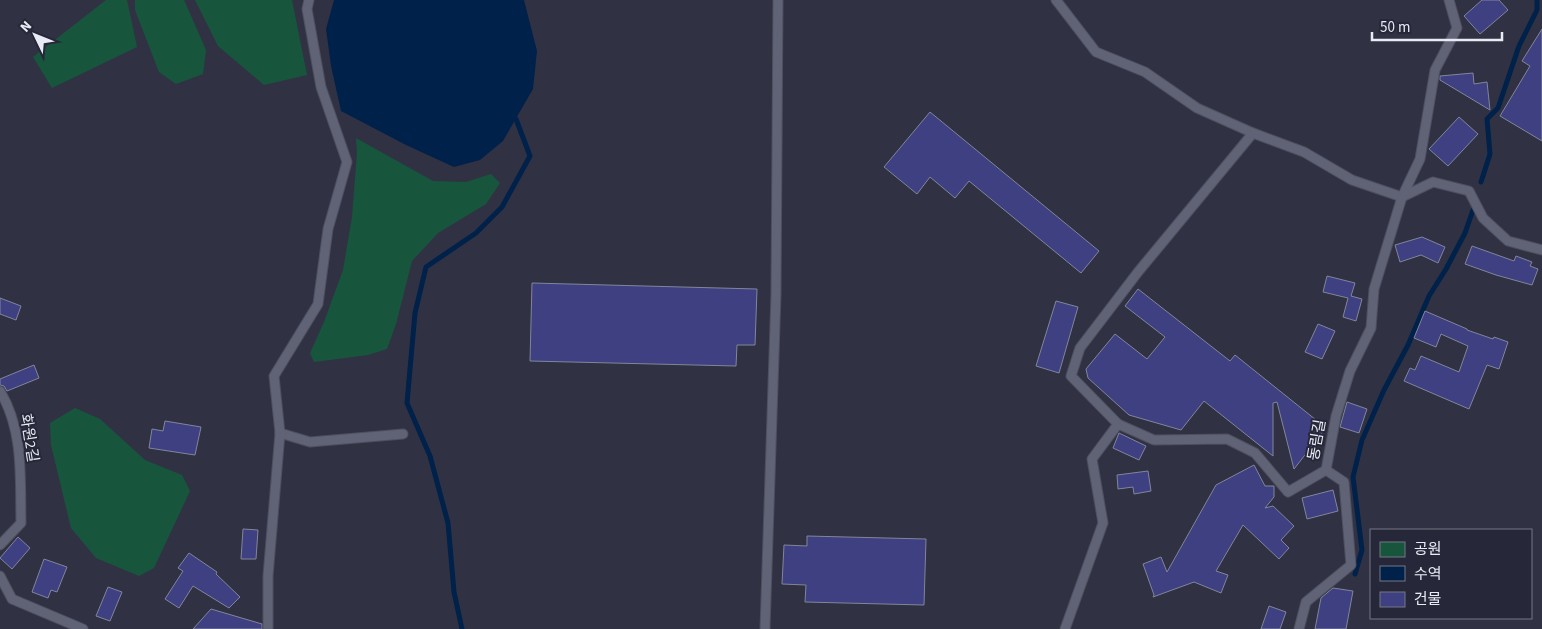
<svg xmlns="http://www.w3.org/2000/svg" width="1542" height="629" viewBox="0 0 1542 629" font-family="'Source Sans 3','Noto Sans KR',sans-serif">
	<rect width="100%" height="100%" fill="#303243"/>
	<g fill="#17563d">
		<path d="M106,0H127L137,47L52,88L33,57Z"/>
		<path d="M135,0H184L206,50L203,74L176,84L159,72L135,10Z"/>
		<path d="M195,0H292L307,75L264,85L218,46Z"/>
		<path d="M356,138L433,181L466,182L491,174L500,183L486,204L438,233L412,261L396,324L387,349L368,355L314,362L310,353L324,322L343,270L352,217L357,153Z"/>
		<path d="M75,408L100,419L145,460L182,475L190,491L154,568L139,576L96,558L71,528L51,445L50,423Z"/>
	</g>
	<path fill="#00214a" d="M334,0H524L537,51L533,89L503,141L480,160L454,167L406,145L341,111L331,66L326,29Z"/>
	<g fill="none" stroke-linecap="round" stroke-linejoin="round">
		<g stroke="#00214a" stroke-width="5">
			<path d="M1481,182L1490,154L1487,119L1498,108L1519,46L1537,10V0"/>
			<path d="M1355,574L1362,550L1353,477L1362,440L1384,390L1408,345L1429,296L1446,269L1465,233L1473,210"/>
			<path d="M462,629L454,592L448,523L430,456L407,403L415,313L426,267L476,233L502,207L530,156L516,119"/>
		</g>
	</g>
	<g fill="#3e4082" stroke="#82859a">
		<path d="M1482,0H1499L1508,10L1480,34L1464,16Z"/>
		<path d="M1542,29V141L1500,116L1530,66L1522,61Z"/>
		<path d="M1473,73L1474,84L1487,82L1490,110L1440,80V76Z"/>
		<path d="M930,112L1099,251L1081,273L969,181L955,198L930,177L917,194L884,167Z"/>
		<path d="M1459,117L1478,134L1448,166L1429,149Z"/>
		<path d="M1422,237L1445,247L1438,263L1421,255L1400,262L1395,245Z"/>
		<path d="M1472,246L1514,261L1516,256L1532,262L1530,266L1538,269L1532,285L1496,275L1465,264Z"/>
		<path d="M1327,276L1355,283L1351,296L1362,299L1356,321L1343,317L1348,298L1323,292Z"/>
		<path d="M532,283L757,289L755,345H737L736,366L530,361Z"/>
		<path d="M1138,289L1230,361L1235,355L1326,428L1294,469L1277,402L1273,403V456L1204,401L1181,430L1129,415L1088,378L1086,369L1115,334L1147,359L1165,337L1125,306Z"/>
		<path d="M0,298L21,306L16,320L0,314Z"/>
		<path d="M1056,301L1078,307L1059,373L1036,366Z"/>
		<path d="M1425,311L1467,329V330L1493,339L1494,337L1508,342L1499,369L1487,365L1469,409L1404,381L1410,368L1415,370L1421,356L1459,372L1468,346L1441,334L1436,347L1414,338Z"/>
		<path d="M1318,324L1335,331L1322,359L1305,352Z"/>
		<path d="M34,365L39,378L7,391L4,386L0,385V379Z"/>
		<path d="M1347,402L1367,409L1359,433L1340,427Z"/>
		<path d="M165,421L201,427L195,455L149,448L152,429L163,431Z"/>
		<path d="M1119,433L1146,446L1139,460L1113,448Z"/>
		<path d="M1254,465L1265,486H1274V497L1265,508L1273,506L1294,526L1281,540L1289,548L1279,559L1243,525L1216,571L1228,575L1221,593L1194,582L1153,597L1154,595L1143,564L1161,557L1167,572L1216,485Z"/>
		<path d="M1148,471L1151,491L1134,494L1133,487L1118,489L1117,475Z"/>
		<path d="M1333,490L1338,511L1307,519L1302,498Z"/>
		<path d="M243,529L258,530L256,559H241Z"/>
		<path d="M807,536L926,539L924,605L805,602L806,585L782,584L784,545L807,546Z"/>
		<path d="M18,537L30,548L12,569L0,558Z"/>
		<path d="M189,553L217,572L216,574L240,597L229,608L193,586L179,608L165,599L183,571L178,568Z"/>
		<path d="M44,559L67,567L57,592L51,590L48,598L32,592Z"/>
		<path d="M108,587L122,592L110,621L96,616Z"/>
		<path d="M1333,588L1353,591L1346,629H1315L1321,598Z"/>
		<path d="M1269,606L1286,612L1280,629H1261Z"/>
		<path d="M211,609L262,624V629H193Z"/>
	</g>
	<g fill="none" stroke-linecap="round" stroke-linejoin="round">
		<defs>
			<g id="lane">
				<path d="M1056,0L1096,52L1145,72L1197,108L1253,133L1304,152L1352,180L1402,197L1420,159L1435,70L1457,28L1449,0"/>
				<path d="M0,391C24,431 20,478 21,523L0,545"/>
				<path d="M1118,424L1071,376L1080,348L1138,272L1253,133"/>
				<path d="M280,433L310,442L403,434"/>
				<path d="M0,576L12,599L83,629"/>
				<path d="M268,629V576L280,433L274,376L318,304L328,229L347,162L321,87L307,9L309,0"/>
				<path d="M765,629L776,294L778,0"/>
				<path d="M1065,629L1103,523L1092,459L1118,424L1154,440L1227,439L1255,453L1288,492L1326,470L1336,416L1350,371L1371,328L1374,289L1402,197L1433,182L1469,191L1483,218L1508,241L1542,250"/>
				<path d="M1299,629L1306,602L1351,565L1344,482L1326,470"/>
			</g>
		</defs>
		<use href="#lane" stroke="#4e4f5e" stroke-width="11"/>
		<use href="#lane" stroke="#606276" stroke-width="9"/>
	</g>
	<g text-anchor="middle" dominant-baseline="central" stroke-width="4" stroke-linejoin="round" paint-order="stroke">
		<g font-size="15" fill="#e8eaf5" stroke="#262839">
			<text transform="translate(29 438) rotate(81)">화원2길</text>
			<text transform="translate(1317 440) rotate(-80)">동림길</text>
		</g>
	</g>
	<rect x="1370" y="529" width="162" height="90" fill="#262839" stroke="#747684"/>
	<rect x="1380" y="542" width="25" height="15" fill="#17563d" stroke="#747684"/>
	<text x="1414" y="554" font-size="15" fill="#e8eaf5">공원</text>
	<rect x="1380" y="566" width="25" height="15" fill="#00214a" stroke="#747684"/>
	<text x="1414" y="579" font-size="15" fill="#e8eaf5">수역</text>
	<rect x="1380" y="592" width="25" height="15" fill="#3e4082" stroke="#747684"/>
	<text x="1414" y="604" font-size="15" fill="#e8eaf5">건물</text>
	<g transform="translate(35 35) rotate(313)" stroke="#262839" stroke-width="4" paint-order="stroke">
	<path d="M0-4L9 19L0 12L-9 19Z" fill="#e8eaf5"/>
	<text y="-8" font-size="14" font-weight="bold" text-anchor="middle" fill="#e8eaf5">N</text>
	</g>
	<path d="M1372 32v8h130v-8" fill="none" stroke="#e8eaf5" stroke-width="2.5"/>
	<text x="1380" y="32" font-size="15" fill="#e8eaf5" stroke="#262839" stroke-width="4" paint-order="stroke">50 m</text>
</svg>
